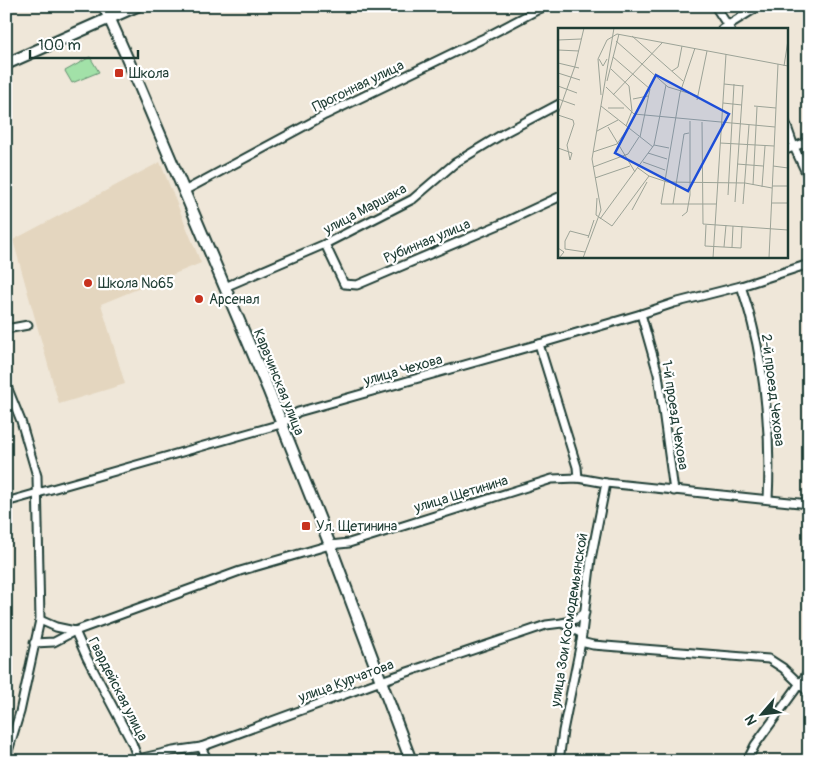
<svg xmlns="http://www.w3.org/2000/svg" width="815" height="767" viewBox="0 0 815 767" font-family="Pangolin,sans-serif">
	<rect width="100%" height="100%" fill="#efe7d9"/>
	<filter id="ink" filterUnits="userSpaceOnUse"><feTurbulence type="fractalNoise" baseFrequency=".02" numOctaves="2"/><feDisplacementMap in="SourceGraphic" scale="10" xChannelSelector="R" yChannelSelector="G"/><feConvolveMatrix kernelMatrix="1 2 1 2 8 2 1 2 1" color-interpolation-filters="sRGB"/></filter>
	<g filter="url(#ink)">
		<path fill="#e4d6bf" d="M160,162L201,263L101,304L125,384L59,404L13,240Z"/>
		<path fill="#a2e1a8" stroke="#608f6e" d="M90,57L99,72L72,83L65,71Z"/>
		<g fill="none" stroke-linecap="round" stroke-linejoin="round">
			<defs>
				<g id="street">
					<path d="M715,6L730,29"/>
					<path d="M722,29L759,6"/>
					<path d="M786,124L794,147L809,179"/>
					<path d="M786,150L809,141"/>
					<path d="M184,191L325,115L482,39L545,6"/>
					<path d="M325,244L344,284L357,285L501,224L559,197"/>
					<path d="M741,286C745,298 749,310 752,323C766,378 771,442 768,499"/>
					<path d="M225,287L325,244L413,199L455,163L506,132L559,104"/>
					<path d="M641,314L658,374L674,491"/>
					<path d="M6,329L28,325"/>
					<path d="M539,344L577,467L578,478"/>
					<path d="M6,384L21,421L37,476L40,620L20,712L6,758"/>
					<path d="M6,502L281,424L298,412L539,344L641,314L674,303L741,286L809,264"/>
					<path d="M40,620L56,627L75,631"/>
					<path d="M562,623L576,619L585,613"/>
					<path d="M75,631L87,658L132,743L138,759"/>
					<path d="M581,642L593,645L769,659L783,668L809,693"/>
					<path d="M34,643L54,642L75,631L240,571L330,545L349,543L552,479L578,478L606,483L809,504"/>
					<path d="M201,747L208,761"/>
					<path d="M136,761L138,759L173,751L201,747L381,681L546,625L562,623L582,634"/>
					<path d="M559,761L563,731L581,642L591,559L606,483"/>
					<path d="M747,761L755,745L809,671"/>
				</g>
				<g id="secondary">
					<path d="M104,6L140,87L268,389L330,545L411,761"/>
					<path d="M6,64L137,6"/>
				</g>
			</defs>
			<use href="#street" stroke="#1f3d34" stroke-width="11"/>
			<use href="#secondary" stroke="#1f3d34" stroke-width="14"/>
			<use href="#street" stroke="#fff" stroke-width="7"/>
			<use href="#secondary" stroke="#fff" stroke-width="10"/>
		</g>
	</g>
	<g fill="#c8321e" stroke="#fff" stroke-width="2">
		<rect x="114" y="68" width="10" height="10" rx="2.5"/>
		<circle cx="88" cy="283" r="5"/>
		<circle cx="199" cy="299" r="5"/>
		<rect x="301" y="521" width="10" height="10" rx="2.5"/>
	</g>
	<g text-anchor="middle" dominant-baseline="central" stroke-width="4.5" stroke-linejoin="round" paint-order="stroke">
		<g font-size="14" fill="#1f3d34" stroke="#fff" text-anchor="start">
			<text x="129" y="73">Школа</text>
			<text x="98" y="283">Школа №65</text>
			<text x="209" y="299">Арсенал</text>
			<text x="316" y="526">Ул. Щетинина</text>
		</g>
		<g font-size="14" fill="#1f3d34" stroke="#fff">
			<text transform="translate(358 86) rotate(-26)">Прогонная улица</text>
			<text transform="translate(365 209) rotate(-28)">улица Маршака</text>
			<text transform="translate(427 241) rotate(-23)">Рубинная улица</text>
			<text transform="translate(403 370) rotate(-16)">улица Чехова</text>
			<text transform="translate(279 382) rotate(68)">Карачинская улица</text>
			<text transform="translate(773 390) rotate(83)">2-й проезд Чехова</text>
			<text transform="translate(675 415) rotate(81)">1-й проезд Чехова</text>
			<text transform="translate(461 494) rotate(-17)">улица Щетинина</text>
			<text transform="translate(569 620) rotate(-81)">улица Зои Космодемьянской</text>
			<text transform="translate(346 681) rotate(-20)">улица Курчатова</text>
			<text transform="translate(118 689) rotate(63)">Гвардейская улица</text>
		</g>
	</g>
	<g transform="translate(558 28)">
		<rect width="230" height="230" fill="#efe7d9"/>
		<path fill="none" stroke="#9ca397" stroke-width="1" d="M74,8L125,53M0,12L23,11M58,13L110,59L140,68M137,20L122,65L103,176H158M0,22L21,23M55,29L92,61M41,31L45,38L49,31M0,35L21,40M226,38L230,12M53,41L71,58L74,83L68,98M114,43L120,39L124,18M0,45L22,52M49,53L61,6M166,56L185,58M0,58L19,65M48,59L76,86L217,99M43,67L40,31L49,12L59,6L230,38M55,67L104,15M0,71L17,77M75,71L90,68M139,72L149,23M165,75L184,77M43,78L95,119M196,78L218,80M50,80H66M0,86L17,38L26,0M0,87L15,92L16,96L9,117L12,132M144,94L145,196L230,202M50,99L77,144M39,103L60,92M82,109L92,61M162,115L216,118M96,117L111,120M0,120L14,125L12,132M35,124L59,116L70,100M90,125L109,131M85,134L107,142M179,136L205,138M215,138L230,140M35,139L70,126L81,109M80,140L91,148L109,154L187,155L214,160M37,150L72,138M195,157L199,79M214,158H230M204,159L207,118M170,167L176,56M39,170L38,187L54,198L91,148M177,174L185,57M214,175H230M115,176L126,106L131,105M185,176L191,97M74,182L89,154M124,188L129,184L132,167V93M42,191L96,117L108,57M148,197L147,218L183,220L184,198M30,210L36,192M166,219L168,197M174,219L175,198M0,220L6,224L1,230M27,224L7,221V213L12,203L31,208M25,230L43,182L34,131L56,0M155,230L168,26M211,230L220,36"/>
		<path fill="#1d4ed8" fill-opacity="0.15" stroke="#1d4ed8" stroke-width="2.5" d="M98,47L171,86L130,163L57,125Z"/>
		<rect width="230" height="230" fill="none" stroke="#1f3d34" stroke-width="2.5"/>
	</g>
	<rect width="815" height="767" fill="none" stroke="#fff" stroke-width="25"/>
	<rect x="12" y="12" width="790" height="742" fill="none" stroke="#1f3d34" stroke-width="2" filter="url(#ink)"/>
	<g transform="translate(762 714) rotate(242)" stroke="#ffffff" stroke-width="4" paint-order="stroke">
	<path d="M0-4L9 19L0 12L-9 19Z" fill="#1f3d34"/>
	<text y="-8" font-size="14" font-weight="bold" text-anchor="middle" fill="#1f3d34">N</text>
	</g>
	<path d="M30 50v8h108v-8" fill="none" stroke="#1f3d34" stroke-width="2.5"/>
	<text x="38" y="50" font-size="15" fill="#1f3d34" stroke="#ffffff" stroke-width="4" paint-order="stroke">100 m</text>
</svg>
